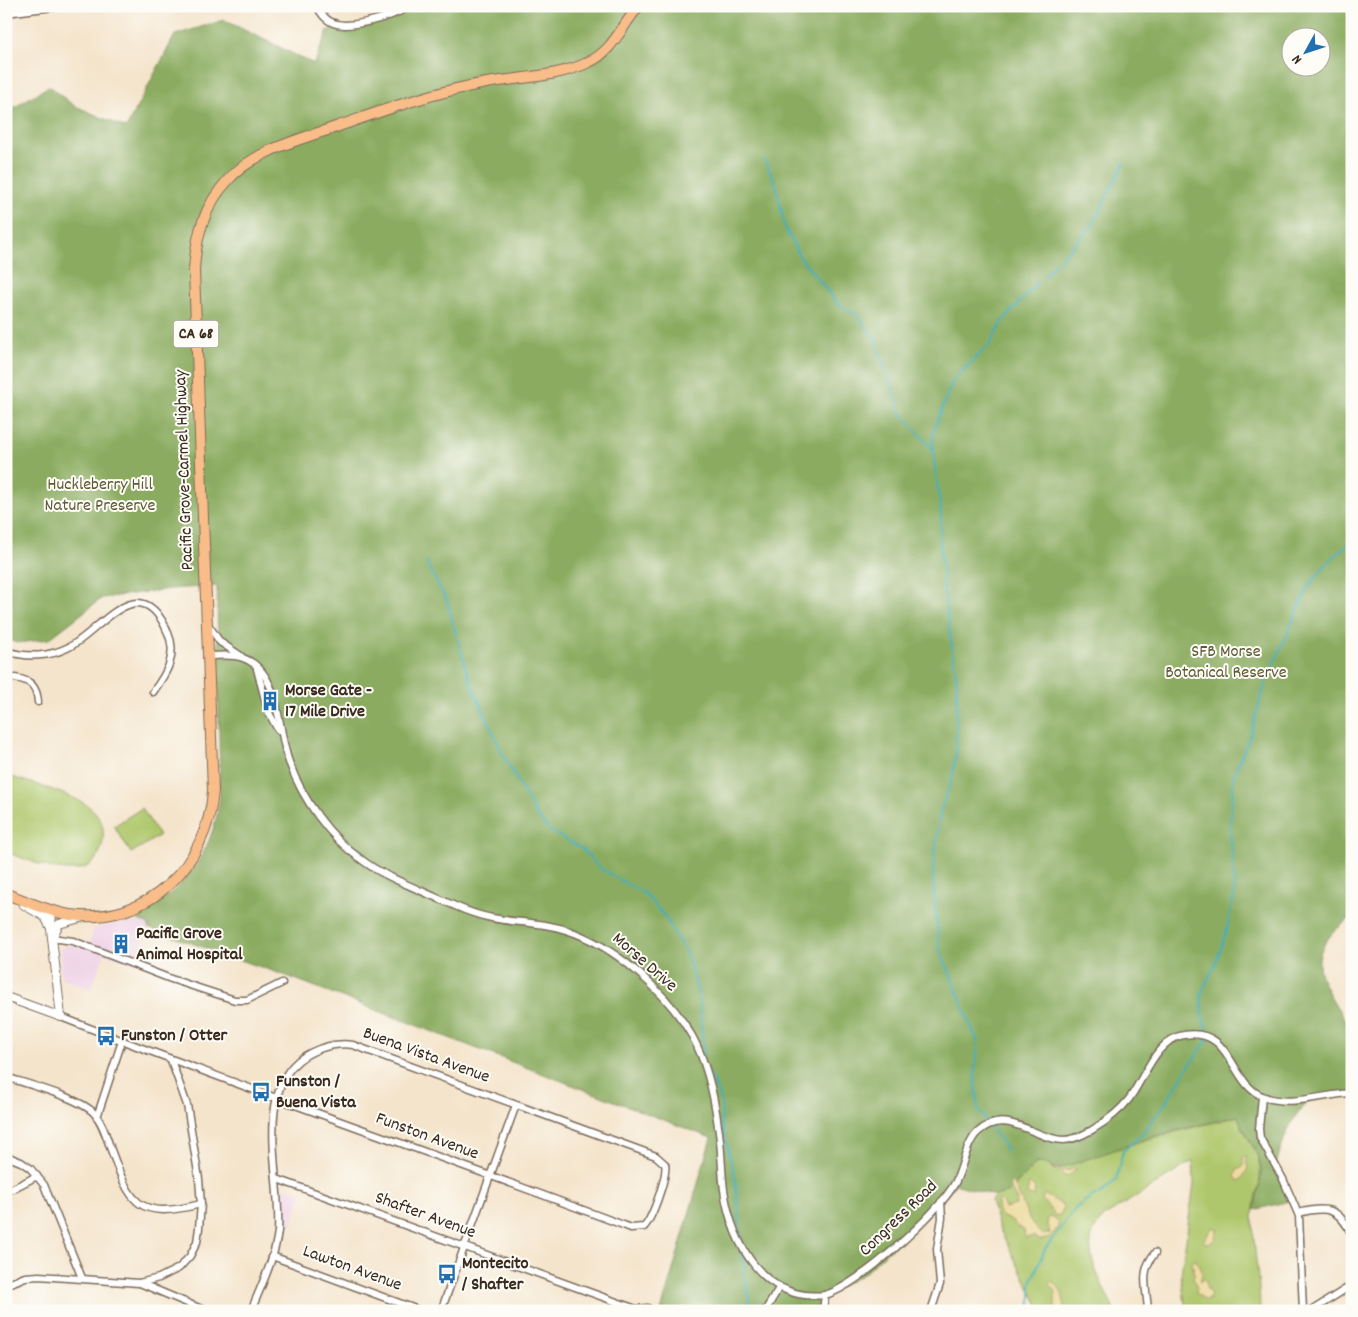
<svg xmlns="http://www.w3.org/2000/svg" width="1358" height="1317" viewBox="0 0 1358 1317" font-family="Dekko,sans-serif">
	<rect width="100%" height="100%" fill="#fdfcf7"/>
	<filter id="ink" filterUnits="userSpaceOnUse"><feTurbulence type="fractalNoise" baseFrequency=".02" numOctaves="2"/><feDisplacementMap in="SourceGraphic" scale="10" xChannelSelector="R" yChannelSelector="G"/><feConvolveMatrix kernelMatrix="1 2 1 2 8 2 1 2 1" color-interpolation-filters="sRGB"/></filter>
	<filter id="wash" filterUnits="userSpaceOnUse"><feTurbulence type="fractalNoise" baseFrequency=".0096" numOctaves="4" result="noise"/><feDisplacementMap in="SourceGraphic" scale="20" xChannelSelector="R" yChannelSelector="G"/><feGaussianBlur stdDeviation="1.12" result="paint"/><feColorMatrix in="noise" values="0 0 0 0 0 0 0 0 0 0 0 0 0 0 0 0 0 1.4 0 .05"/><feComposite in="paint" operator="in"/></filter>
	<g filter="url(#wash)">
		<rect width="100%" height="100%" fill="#f4e4cb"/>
		<g fill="#efd0e6">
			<path d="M130,920L149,925L134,964L105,953L91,989L61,978L60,949L70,944L87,949L94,929Z"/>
			<path d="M286,1187L302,1193L292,1225L284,1223L283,1189Z"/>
		</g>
		<g fill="#afc76c" stroke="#757845">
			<path d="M6,775C29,783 75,794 92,809C101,817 105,829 103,840C95,893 35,862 6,852Z"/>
			<path d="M142,808L159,836L131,853L114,826Z"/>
			<path d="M1238,1116C1242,1132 1254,1144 1259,1161C1264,1180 1253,1199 1253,1218C1253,1249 1260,1280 1260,1311H1186L1181,1275L1194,1183L1193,1161L1108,1214C1072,1241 1101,1278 1114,1311H1041L999,1228L991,1201L995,1196L1009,1192L1036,1163L1049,1164Z"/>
		</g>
		<path fill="#8bac60" stroke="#636b3f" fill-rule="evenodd" d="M417,6H1352V917C1300,954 1318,977 1347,1023L1352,1024V1093C1341,1094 1326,1093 1317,1097C1293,1106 1281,1145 1276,1166L1293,1200L1254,1210C1256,1199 1260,1186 1261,1175C1262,1153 1244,1135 1238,1116L1162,1134L1055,1170L1049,1164L1036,1163L1009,1192L995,1196L955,1184L939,1204L863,1274L825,1295L823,1311H661L711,1138L287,976L148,928L149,925L132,917C186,891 210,858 220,799L217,586L170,589L102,598L49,639L17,643L6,639V110H10L49,86L73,105L126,128L175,35L224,20L314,64L328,30L395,19ZM1290,38H1320V68H1290Z"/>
		<g fill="#eeda9e" stroke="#94825e">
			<path d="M1247,1156L1246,1162L1248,1168L1242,1179L1238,1181L1235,1176L1237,1170L1243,1167V1157Z"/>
			<path d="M1051,1165L1062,1171L1071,1170L1074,1167L1076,1169L1070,1175L1065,1176Z"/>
			<path d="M1012,1182C1026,1203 1022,1215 1042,1235L1050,1233L1047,1222L1050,1216L1059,1222C1057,1231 1051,1239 1040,1240L1033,1236L1025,1238L1024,1230L1016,1226L1013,1221C1003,1217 995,1216 998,1200H1001L1005,1208L1016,1205L1017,1201L1009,1185Z"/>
			<path d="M1029,1183L1035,1189L1034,1197L1027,1194Z"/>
			<path d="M1044,1194L1064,1206L1061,1214L1056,1216L1042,1200Z"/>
			<path d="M1213,1227L1217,1229C1217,1235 1214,1243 1207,1244L1203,1241Z"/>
			<path d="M1195,1259L1202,1273L1200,1282L1204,1279L1206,1281V1287L1211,1295L1209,1300H1205L1196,1293L1197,1288L1193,1276L1195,1274L1192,1263Z"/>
			<path d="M1051,1281C1063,1287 1064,1300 1065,1311H1055V1291L1049,1284Z"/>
		</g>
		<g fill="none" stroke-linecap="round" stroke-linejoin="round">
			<g stroke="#3fafba" stroke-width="2">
				<path d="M764,159L775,181L785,228L800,257L838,304L857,315L875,339L900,412L934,451"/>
				<path d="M1044,276L1092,226L1124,163"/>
				<path d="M426,562L447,601L468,676L503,755L537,816L549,830L582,849L601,869L645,894L666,918L688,957L699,998L704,1056"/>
				<path d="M1210,1035L1203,1020L1201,994L1215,965L1226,933L1235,891L1230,827L1234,774L1250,736L1265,684L1308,587L1330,560L1352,541"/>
				<path d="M711,1076L721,1099L722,1125L735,1177L741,1238"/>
				<path d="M988,1123L978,1109L975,1074L978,1043L939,947L935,907L933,868L940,812L952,779L956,753L957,683L944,591L940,542L941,510L934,462L933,432L953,380L990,344L1003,321L1037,282"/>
				<path d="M990,1127L1008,1151"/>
				<path d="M741,1250L751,1311"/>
				<path d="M1031,1311V1282L1045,1249L1076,1208L1092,1196L1100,1194L1116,1180L1123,1151L1141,1135L1165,1104L1186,1070L1208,1039"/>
			</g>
		</g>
	</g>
	<g filter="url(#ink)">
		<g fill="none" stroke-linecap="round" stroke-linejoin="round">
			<defs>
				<g id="minor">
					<path d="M317,6C322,15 327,22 337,24C352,28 397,16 408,6"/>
					<path d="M6,13L61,6"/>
					<path d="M209,626L220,642L241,656"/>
					<path d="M6,651C27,658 50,657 69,647C100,632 140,565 168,633C178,656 166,674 153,692"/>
					<path d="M209,656C220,656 233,654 243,658C281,671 277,731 289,762C303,800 329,837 362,860C379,873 399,881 419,890C443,900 466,913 492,918C517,923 542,922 566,930C614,945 667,992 692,1036C707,1063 714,1095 718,1126C722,1147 721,1169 724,1190C732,1243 763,1302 825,1295"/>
					<path d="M257,669L268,711L278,730"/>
					<path d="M15,678C30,680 37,686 38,702"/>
					<path d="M52,938L73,941L171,979L235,1000H247L282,983"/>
					<path d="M61,1017C132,1045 204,1071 276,1098C394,1141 513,1183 631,1228L644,1227C652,1219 668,1175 665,1164L656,1156L353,1045C339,1043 325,1046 312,1052C250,1081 282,1176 278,1231C275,1258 261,1286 251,1311"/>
					<path d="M6,1077C27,1084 80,1098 94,1113C102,1122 106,1135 110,1147C131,1205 137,1220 201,1204"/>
					<path d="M1262,1096L1259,1129L1260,1138L1283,1179L1299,1216L1303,1311"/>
					<path d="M97,1117L122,1041"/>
					<path d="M6,1156L21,1162L30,1168L44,1185L82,1278"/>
					<path d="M277,1179L636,1309L648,1308"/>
					<path d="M6,1192L37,1176"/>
					<path d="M1298,1213C1326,1206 1339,1207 1352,1235"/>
					<path d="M272,1256L421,1311"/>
					<path d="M140,1283L206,1311"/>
					<path d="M6,1285L25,1277L39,1276L139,1283L159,1278L179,1268L190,1256L197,1242L199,1228L201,1204L199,1179L187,1105L171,1060"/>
					<path d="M441,1311L516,1105"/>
					<path d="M765,1311L779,1288"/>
					<path d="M823,1311L825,1295C858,1286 938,1214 955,1183C963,1168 966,1143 978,1132C1006,1106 1035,1140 1064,1140C1073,1140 1083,1135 1092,1130C1105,1122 1120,1111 1129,1099C1144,1079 1156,1039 1184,1035C1233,1027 1229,1082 1262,1096C1290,1108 1323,1094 1352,1093"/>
					<path d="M931,1311L940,1284L937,1249L942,1218L941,1202"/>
					<path d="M1148,1311C1147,1288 1139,1272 1155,1253"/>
					<path d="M1311,1311L1352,1285"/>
				</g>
				<g id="tertiary">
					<path d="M24,905L45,917L51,928"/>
					<path d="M53,936L59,924L87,916"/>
					<path d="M6,997L61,1017L51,929L52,910"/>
				</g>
				<path id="primary" d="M6,894C27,901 49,912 71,915C148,926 208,864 213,791L194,270C196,236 204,206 228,180C255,150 299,140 336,127C385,110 430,93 481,84C516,77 557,78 589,62C613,51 622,25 639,6"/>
			</defs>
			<use href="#minor" stroke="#7c6b5b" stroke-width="9"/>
			<use href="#tertiary" stroke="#7c6b5b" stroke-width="10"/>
			<use href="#primary" stroke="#7c6b5b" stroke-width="12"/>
			<use href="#minor" stroke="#fff" stroke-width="6"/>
			<use href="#tertiary" stroke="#fff" stroke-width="8"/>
			<use href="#primary" stroke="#f8bd89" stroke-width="10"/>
		</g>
	</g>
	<defs>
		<symbol id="building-bare" viewBox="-9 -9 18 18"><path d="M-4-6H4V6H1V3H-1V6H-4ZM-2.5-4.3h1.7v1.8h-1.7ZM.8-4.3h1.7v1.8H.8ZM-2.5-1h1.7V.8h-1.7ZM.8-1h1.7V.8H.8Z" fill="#1f6fb2" stroke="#fdfcf7" stroke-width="2.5" paint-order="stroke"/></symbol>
		<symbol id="bus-bare" viewBox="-9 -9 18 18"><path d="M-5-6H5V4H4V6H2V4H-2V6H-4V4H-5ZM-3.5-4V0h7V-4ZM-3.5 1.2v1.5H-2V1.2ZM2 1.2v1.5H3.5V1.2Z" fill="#1f6fb2" stroke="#fdfcf7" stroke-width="2.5" paint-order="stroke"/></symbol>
	</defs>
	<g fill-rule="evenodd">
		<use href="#building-bare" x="256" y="687" width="28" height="28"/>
		<use href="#building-bare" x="107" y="930" width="28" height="28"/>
		<use href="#bus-bare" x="92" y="1022" width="28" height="28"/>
		<use href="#bus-bare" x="247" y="1078" width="28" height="28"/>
		<use href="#bus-bare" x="433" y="1260" width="28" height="28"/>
	</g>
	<g text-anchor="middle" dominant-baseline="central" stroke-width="4" stroke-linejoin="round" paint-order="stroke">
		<rect fill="#fdfcf7" stroke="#75695f" stroke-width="1" x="173.5" y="320.5" width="45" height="27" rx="4"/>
		<g font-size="16" font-weight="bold" fill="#3b2a1e">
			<text x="196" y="334">CA 68</text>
		</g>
		<g font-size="18" fill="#3b2a1e" stroke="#fdfcf7">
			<text transform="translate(185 470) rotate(-92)">Pacific Grove-Carmel Highway</text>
			<text transform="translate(644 963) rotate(41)">Morse Drive</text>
			<text transform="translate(426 1056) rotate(20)">Buena Vista Avenue</text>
			<text transform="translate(427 1137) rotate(20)">Funston Avenue</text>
			<text transform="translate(425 1216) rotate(20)">Shafter Avenue</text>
			<text transform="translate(899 1219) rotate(-44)">Congress Road</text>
			<text transform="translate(352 1269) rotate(20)">Lawton Avenue</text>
		</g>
		<g font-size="18" fill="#5e5935" stroke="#fdfcf7">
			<text x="100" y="485">Huckleberry Hill<tspan x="100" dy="21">Nature Preserve</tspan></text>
			<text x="1226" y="652">SFB Morse<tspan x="1226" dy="21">Botanical Reserve</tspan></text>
		</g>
		<g font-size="18" font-weight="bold" fill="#3b2a1e" stroke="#fdfcf7" text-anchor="start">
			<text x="285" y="691">Morse Gate -<tspan x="285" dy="21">17 Mile Drive</tspan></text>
			<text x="136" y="934">Pacific Grove<tspan x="136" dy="21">Animal Hospital</tspan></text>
			<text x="121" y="1036">Funston / Otter</text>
			<text x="276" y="1082">Funston /<tspan x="276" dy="21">Buena Vista</tspan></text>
			<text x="462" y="1264">Montecito<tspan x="462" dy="21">/ Shafter</tspan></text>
		</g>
	</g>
	<rect width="1358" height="1317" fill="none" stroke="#fdfcf7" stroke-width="25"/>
	<g transform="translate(1306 52) rotate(230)"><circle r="24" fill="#fdfcf7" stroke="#afa8a0"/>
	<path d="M0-4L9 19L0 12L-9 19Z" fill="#1f6fb2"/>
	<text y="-8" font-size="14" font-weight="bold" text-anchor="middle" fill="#3b2a1e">N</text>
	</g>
</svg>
